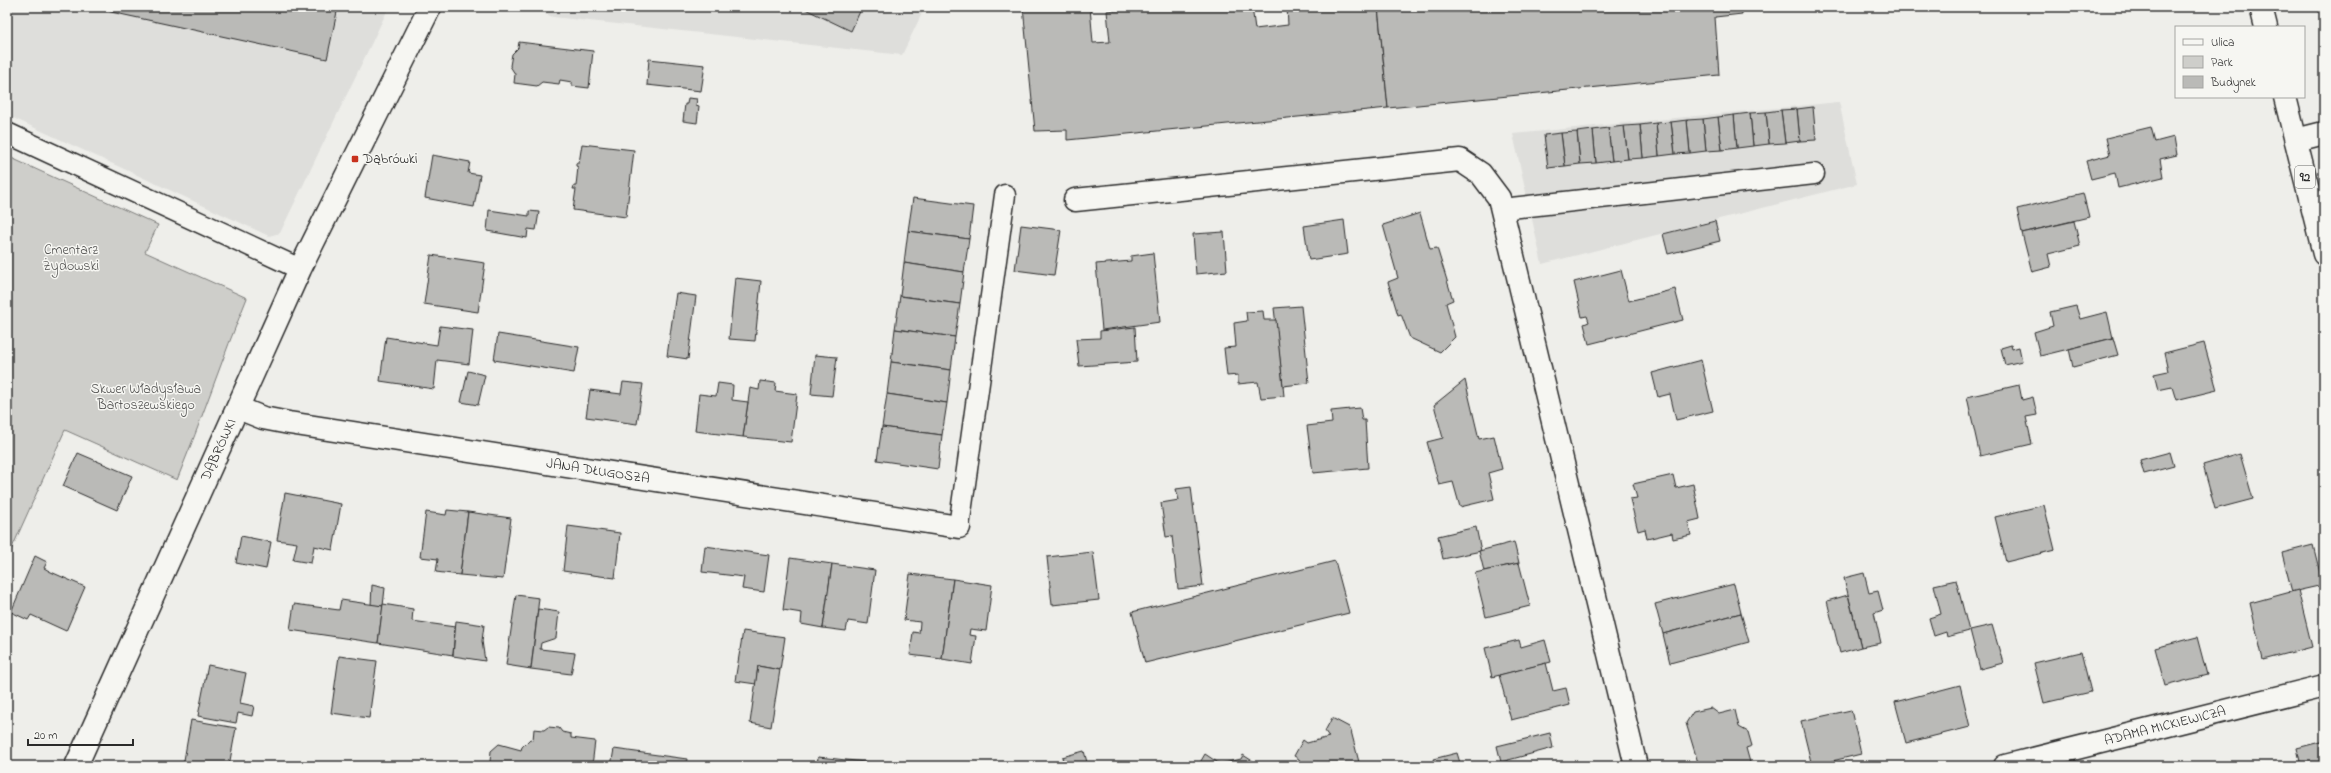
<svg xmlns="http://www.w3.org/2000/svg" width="2331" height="773" viewBox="0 0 2331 773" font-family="'Indie Flower',sans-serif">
	<rect width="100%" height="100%" fill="#eeeeea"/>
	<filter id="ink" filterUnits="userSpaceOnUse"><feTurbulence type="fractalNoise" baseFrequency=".025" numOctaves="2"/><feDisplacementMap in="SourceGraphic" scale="8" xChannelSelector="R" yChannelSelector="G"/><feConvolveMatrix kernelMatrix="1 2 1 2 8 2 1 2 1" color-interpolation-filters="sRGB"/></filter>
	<g filter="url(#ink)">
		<g fill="#dededb">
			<path d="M7,7H389L280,233L269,236L7,115Z"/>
			<path d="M528,7H925L902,55L553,17Z"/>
			<path d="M1839,102L1857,184L1542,264L1513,134Z"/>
		</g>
		<path fill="#cececa" stroke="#7c7c7a" d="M7,156L158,225L145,252L247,298C222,358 202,420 177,480L65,430L7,559Z"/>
		<g fill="#babab7" stroke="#2b2b2b">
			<path d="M88,7H338L327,59Z"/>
			<path d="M801,7H862L851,31Z"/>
			<path d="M1023,7H1090L1093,43L1110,42L1107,11L1147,7H1252L1255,29L1288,25L1287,7H1378L1388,108L1067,140V130L1035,131Z"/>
			<path d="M1378,7H1742V14L1715,17L1719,75L1388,108Z"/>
			<path d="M519,42L593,51L589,88L572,86V82L560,80L559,84L542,82L537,86L514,83L515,74L510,66L512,54L518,48Z"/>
			<path d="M649,59L705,65L701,91L647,85Z"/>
			<path d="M688,98L697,99L696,105L699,106L697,123L683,121L685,104H687Z"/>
			<path d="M1813,107L1816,140L1800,141L1797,109Z"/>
			<path d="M1797,109L1800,141L1785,143L1781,110Z"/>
			<path d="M1781,110L1785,143L1769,144L1766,112Z"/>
			<path d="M1766,112L1769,144L1753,146L1750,113Z"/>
			<path d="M1750,113L1753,146L1737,148L1734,115Z"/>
			<path d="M1734,115L1737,148L1722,150L1718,117Z"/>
			<path d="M1718,117L1722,150L1706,151L1703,119Z"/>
			<path d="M1703,119L1706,151L1690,153L1687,120Z"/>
			<path d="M1687,120L1690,153L1675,154L1671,122Z"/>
			<path d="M1671,122L1675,154L1659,156L1656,123Z"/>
			<path d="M1656,123L1659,156L1643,158L1640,125Z"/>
			<path d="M1640,125L1643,158L1628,159L1624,126Z"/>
			<path d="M1624,126L1628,159L1612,161L1608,128Z"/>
			<path d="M2151,127L2155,142L2174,137L2177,155L2160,159L2163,177L2118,188L2115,173L2091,179L2086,161L2110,155L2106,138Z"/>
			<path d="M1608,128L1612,161L1596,163L1593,130Z"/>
			<path d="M1593,130L1596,163L1580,164L1577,132Z"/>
			<path d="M1577,132L1580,164L1565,166L1561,133Z"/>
			<path d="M1561,133L1565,166L1548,168L1544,135Z"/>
			<path d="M582,144L634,150L626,217L573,210L576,189H573L574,186H576L578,167L576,166V163H579Z"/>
			<path d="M432,155L470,162L468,173L480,175L474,207L425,198Z"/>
			<path d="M2083,193L2089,217L2022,233L2017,209Z"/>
			<path d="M913,198L973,206L969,239L908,231Z"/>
			<path d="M489,210L529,216V211L539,212L536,230L528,229L527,238L487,231Z"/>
			<path d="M1420,213L1430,249L1437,248L1453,300L1446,303L1455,337L1440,352L1410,338L1401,314L1398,315L1388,282L1398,278L1383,225Z"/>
			<path d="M1344,220L1348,254L1309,260L1304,226Z"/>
			<path d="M1715,221L1720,241L1668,254L1663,234Z"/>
			<path d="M2074,221L2080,246L2048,254L2051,267L2032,272L2022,233Z"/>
			<path d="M1021,225L1061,230L1054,275L1015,270Z"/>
			<path d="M908,231L969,239L964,272L904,263Z"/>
			<path d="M1224,232L1227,271L1196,274L1193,234Z"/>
			<path d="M1153,253L1160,322L1102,330L1096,264L1131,261V256Z"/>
			<path d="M431,255L485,263L478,312L424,304Z"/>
			<path d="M904,263L964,272L960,304L900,296Z"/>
			<path d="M1621,270L1629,301L1675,289L1683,320L1589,344L1584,324L1589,322L1587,316L1582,317L1574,282Z"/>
			<path d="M735,278L761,281L755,341L729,339Z"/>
			<path d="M676,293L696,296L688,359L667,356Z"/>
			<path d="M900,296L960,304L955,337L895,329Z"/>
			<path d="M1301,306L1309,383L1283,386L1274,308Z"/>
			<path d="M2076,306L2080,319L2107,312L2113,338L2040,356L2034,332L2053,326L2050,312Z"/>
			<path d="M1263,311L1264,320H1276L1284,396L1261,398L1258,382L1238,384V375L1227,376L1224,348L1236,347L1234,323L1247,321L1246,312Z"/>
			<path d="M440,326L473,330L469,364L437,360L434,389L380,381L386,337L437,345Z"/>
			<path d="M1135,327L1137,362L1079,366L1076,339L1100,338V331Z"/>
			<path d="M895,329L955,337L951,370L891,362Z"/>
			<path d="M498,334L579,347L574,373L494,360Z"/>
			<path d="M2113,338L2118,355L2073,367L2069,349Z"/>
			<path d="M2204,343L2217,390L2176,400L2172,387L2158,390L2154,374L2168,371L2164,353Z"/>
			<path d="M2011,345L2012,349L2019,347L2022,361L2005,365L2001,348Z"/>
			<path d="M815,355L837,357L832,396L811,394Z"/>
			<path d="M1701,360L1713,411L1676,420L1670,394L1658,397L1652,373Z"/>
			<path d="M891,362L951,370L947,403L887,394Z"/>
			<path d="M468,371L485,375L478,405L461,402Z"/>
			<path d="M1465,380L1479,439L1494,436L1502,469L1488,473L1494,499L1460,507L1453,482L1439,485L1427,442L1443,438L1434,405Z"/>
			<path d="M760,381L776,383L775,391L797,394L791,442L743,437L750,388L759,390Z"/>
			<path d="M623,382L643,384L637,424L586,417L590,390L621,394Z"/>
			<path d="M718,383L733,385L732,400L748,402L743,437L695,431L699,394L716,396Z"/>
			<path d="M2019,385L2022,400L2033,397L2037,415L2026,417L2032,444L1980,456L1967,397Z"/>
			<path d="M887,394L947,403L942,435L882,427Z"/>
			<path d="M1360,408L1362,420H1365L1368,468L1313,473L1307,426L1332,423L1331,411Z"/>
			<path d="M882,427L942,435L938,469L877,460Z"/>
			<path d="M2170,452L2174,466L2144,474L2140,460Z"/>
			<path d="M78,453L132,476L117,510L63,486Z"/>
			<path d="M2240,454L2253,499L2215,509L2203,465Z"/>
			<path d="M1673,475L1676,488L1693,484L1700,519L1688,522L1691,535L1673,539L1672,533L1647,539L1645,529L1638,531L1630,499L1637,498L1633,484Z"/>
			<path d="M1191,487L1203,586L1178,589L1172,536L1166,537L1161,503L1179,500L1176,489Z"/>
			<path d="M285,493L341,504L333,550L314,546L311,563L293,560L297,543L277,540Z"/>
			<path d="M2044,505L2055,550L2006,562L1995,517Z"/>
			<path d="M447,510L468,512L460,575L436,572L438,559L420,557L426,512L446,515Z"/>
			<path d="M468,512L511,518L503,579L460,575Z"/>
			<path d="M568,526L620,533L615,578L563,571Z"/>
			<path d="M1476,527L1481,551L1443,559L1438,536Z"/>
			<path d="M241,536L271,542L266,569L236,563Z"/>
			<path d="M1514,542L1519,563L1484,571L1479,551Z"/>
			<path d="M2313,545L2323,585L2292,592L2282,553Z"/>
			<path d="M705,546L769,555L764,592L742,589L744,577L702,572Z"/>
			<path d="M1093,552L1099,600L1052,605L1047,557Z"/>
			<path d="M35,556L47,562L44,568L51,572L85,587L66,631L31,615L28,620L11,612Z"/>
			<path d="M790,558L832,564L823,628L801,624L802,613L783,610Z"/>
			<path d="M1335,561L1349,613L1145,663L1132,612Z"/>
			<path d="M1519,563L1530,606L1486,617L1475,573Z"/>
			<path d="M832,564L875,570L868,624L848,621L846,631L823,628Z"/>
			<path d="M1864,573L1869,593L1878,591L1883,610L1874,613L1881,643L1861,647L1844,578Z"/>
			<path d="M910,574L953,579L942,659L910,655L913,632L919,633L920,622L904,620Z"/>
			<path d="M953,579L992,585L986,631L970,629L969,635L976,636L972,664L942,659Z"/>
			<path d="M1956,580L1969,631L1947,637L1946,632L1934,636L1929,618L1941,614L1934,585Z"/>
			<path d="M1734,584L1741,613L1663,634L1655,604Z"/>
			<path d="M372,585L385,588L383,606L371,605Z"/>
			<path d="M2298,590L2312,647L2263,660L2250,603Z"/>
			<path d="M516,595L539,598L531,669L506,665Z"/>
			<path d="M1848,595L1861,647L1840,653L1827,601Z"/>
			<path d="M341,600L383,606L378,643L290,630L294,604L339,610Z"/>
			<path d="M383,604L413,609L412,621L455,627L453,655L378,643Z"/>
			<path d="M538,609L559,612L556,638L541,643L540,649L575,653L571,674L531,669Z"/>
			<path d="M1741,613L1749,642L1670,663L1663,634Z"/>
			<path d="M456,621L484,625L482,641L485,661L453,656Z"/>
			<path d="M1992,625L2003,663L1980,669L1970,630Z"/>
			<path d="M743,631L785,637L780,670L758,666L756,684L735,681Z"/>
			<path d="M2197,637L2207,675L2165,686L2155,648Z"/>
			<path d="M1519,640L1521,647L1545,640L1551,662L1492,677L1485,648Z"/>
			<path d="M2081,652L2091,692L2044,703L2034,663Z"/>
			<path d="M339,656L377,661L369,718L331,713Z"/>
			<path d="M1546,663L1553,691L1566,688L1570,705L1511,720L1499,675Z"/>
			<path d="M208,665L246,673L240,703L254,706L252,716L238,713L236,723L198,716Z"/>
			<path d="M758,666L780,670L771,727L750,723Z"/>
			<path d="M1960,685L1970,727L1906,743L1895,702Z"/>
			<path d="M1711,708L1719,714L1735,710L1739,727L1748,732L1752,746L1746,748L1751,766H1699L1686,723L1693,712Z"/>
			<path d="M1851,710L1861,754L1812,766L1801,721Z"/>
			<path d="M1332,718L1349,727L1351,731L1360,766H1301L1299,759L1294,756L1303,740L1307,743L1329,737L1325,731Z"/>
			<path d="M191,720L236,728L229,766H183Z"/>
			<path d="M548,727L559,728L562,732L571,734V738L595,741L592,766H493L490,762L491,751L499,744L521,750L522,747L530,739L533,740L534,729L544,730Z"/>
			<path d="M1550,733L1553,748L1501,762L1497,746Z"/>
			<path d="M2324,741V766H2301L2297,748Z"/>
			<path d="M614,749L687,759L686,766H611Z"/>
			<path d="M1084,751L1088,766H1064L1062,757Z"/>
			<path d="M1457,753L1461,766H1435L1433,759Z"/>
			<path d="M1205,754L1220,764L1241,759L1243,755L1259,765L1198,766Z"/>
			<path d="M818,757L865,762V766H817Z"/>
			<path d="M865,762L881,764V766H865Z"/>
		</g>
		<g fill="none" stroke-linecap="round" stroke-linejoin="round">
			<defs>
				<g id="service">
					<path d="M7,133L300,269"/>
					<path d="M1502,209L1814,174"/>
					<path d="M959,527L1005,195"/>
				</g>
				<g id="minor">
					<path d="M2296,140L2324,133"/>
					<path d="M1075,200L1460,160L1481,174L1499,198L1636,766"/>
					<path id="s1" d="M238,408L263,418L289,423L959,527"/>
					<path id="s2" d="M76,766L300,269L430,7"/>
				</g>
				<g id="tertiary">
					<path id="s3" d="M2005,766L2324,686"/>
				</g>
				<g id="primary">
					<path d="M2261,7L2266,27"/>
					<path d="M2285,97L2324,254"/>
				</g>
			</defs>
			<use href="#service" stroke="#2b2b2b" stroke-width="23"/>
			<use href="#minor" stroke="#2b2b2b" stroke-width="25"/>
			<use href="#tertiary" stroke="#2b2b2b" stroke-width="25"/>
			<use href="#primary" stroke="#2b2b2b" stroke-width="25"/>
			<use href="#service" stroke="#f6f6f2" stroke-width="20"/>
			<use href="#minor" stroke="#f6f6f2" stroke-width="22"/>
			<use href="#tertiary" stroke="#f6f6f2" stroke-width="22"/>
			<use href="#primary" stroke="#f6f6f2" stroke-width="22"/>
		</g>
	</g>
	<rect fill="#c8321e" stroke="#f6f6f2" stroke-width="1.5" x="351" y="155" width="8" height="8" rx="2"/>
	<g text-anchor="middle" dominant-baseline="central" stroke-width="3" stroke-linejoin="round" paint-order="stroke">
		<rect fill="#f6f6f2" stroke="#686867" stroke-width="1" x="2295" y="166" width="20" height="22" rx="3"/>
		<g font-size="13" font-weight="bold" fill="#2b2b2b">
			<text x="2305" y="177">92</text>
		</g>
		<g font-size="14" fill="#2b2b2b" stroke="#f6f6f2" text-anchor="start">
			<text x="363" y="159">Dąbrówki</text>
		</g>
		<g font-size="14" fill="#545453" stroke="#f6f6f2">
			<text x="71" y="250">Cmentarz<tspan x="71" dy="16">Żydowski</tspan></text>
			<text x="146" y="389">Skwer Władysława<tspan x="146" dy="16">Bartoszewskiego</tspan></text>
		</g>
		<g font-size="14" fill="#2b2b2b" stroke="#f6f6f2">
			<text stroke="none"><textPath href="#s2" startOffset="347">DĄBRÓWKI</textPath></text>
			<text stroke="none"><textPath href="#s1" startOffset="366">JANA DŁUGOSZA</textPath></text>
			<text stroke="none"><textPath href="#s3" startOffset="165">ADAMA MICKIEWICZA</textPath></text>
		</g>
	</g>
	<rect width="2331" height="773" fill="none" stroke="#f6f6f2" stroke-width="24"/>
	<rect x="12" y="12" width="2307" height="749" fill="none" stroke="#2b2b2b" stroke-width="1.5" filter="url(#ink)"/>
	<rect x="2175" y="26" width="130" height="72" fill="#f6f6f2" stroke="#a5a5a2"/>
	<rect x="2183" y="39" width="20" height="6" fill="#f6f6f2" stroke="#a5a5a2"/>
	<text x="2211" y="46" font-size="12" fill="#2b2b2b">Ulica</text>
	<rect x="2183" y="56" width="20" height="12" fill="#cececa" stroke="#a5a5a2"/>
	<text x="2211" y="66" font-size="12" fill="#2b2b2b">Park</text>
	<rect x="2183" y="76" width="20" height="12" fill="#babab7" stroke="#a5a5a2"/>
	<text x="2211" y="86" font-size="12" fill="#2b2b2b">Budynek</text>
	<path d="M28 739v6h105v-6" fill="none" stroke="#2b2b2b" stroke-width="2"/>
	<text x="34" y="739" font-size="12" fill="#2b2b2b" stroke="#f6f6f2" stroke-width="3" paint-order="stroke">20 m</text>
</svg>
